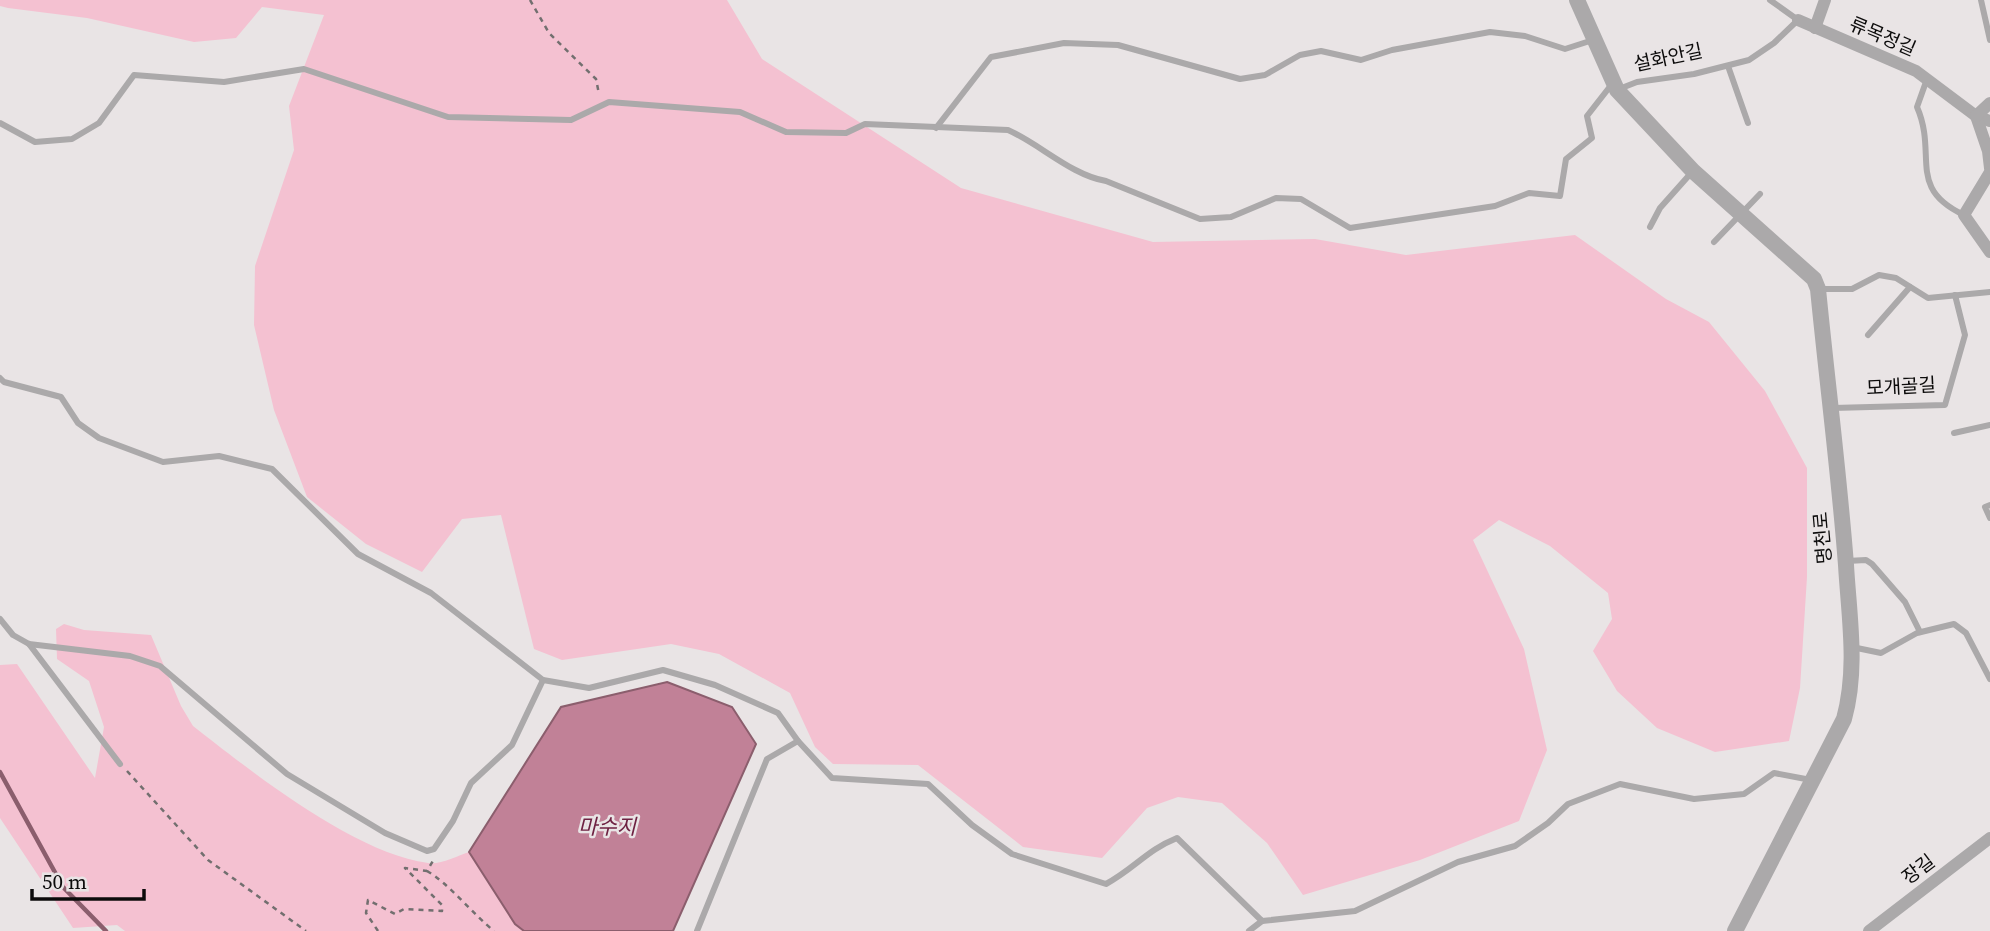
<svg xmlns="http://www.w3.org/2000/svg" width="1990" height="931" viewBox="0 0 1990 931" font-family="'Source Serif 4','Noto Sans KR',serif">
	<rect width="100%" height="100%" fill="#e9e4e5"/>
	<g fill="#f4c1d1">
		<path d="M0,0H727L762,59L961,188L1153,242L1315,239L1406,255L1575,235L1666,299L1709,322L1765,391L1807,468V577L1800,688L1789,741L1715,752L1657,728L1617,691L1593,651L1612,619L1608,593L1550,546L1499,520L1473,540L1524,649L1547,750L1519,821L1420,860L1303,895L1267,843L1222,803L1178,797L1147,808L1102,858L1023,847L918,765L833,764L815,747L790,693L719,654L671,644L562,660L534,649L501,515L462,519L422,572L366,544L307,497L274,410L254,325L255,266L294,150L289,106L324,15L262,7L236,38L194,42L87,18L8,8L0,6Z"/>
		<path d="M64,624L84,630L151,635L181,706L193,726C252,772 354,853 428,863C440,865 457,856 469,852L515,924L524,931H125L117,925L73,928L0,818V665L17,664L95,778L104,727L89,681L57,659L56,629Z"/>
	</g>
	<path fill="#c18197" stroke="#8b5e6d" stroke-width="2" d="M667,682L732,707L756,744L673,931H524L515,924L469,852L561,707Z"/>
	<g fill="none" stroke-linecap="round" stroke-linejoin="round">
		<path stroke="#8b5e6d" stroke-width="4.5" d="M0,772L63,887L106,931"/>
		<g stroke="#726f6f" stroke-width="2.5" stroke-dasharray="5 5" stroke-linecap="butt">
			<path d="M530,0L549,33L596,79L599,94"/>
			<path d="M127,771L208,860L306,931"/>
			<path d="M427,871C447,882 474,915 494,931"/>
			<path d="M378,931L366,913L368,900L395,914L404,909L442,911V905L405,868L427,871L434,859"/>
		</g>
		<g stroke="#aba9aa" stroke-width="6">
			<path d="M1981,0L1990,40"/>
			<path d="M1728,66L1748,123"/>
			<path d="M1927,79L1917,107C1938,155 1906,188 1964,215"/>
			<path d="M1619,89L1637,82L1694,74L1749,60L1774,43L1798,20L1770,0"/>
			<path d="M0,123L35,142L72,139L99,123L134,75L224,82L304,69L448,117L571,120L609,102L740,112L786,132L846,133L865,124L1008,130C1040,144 1071,175 1106,181L1200,219L1231,217L1276,198L1301,199L1350,228L1495,206L1529,193L1560,196L1566,159L1592,138L1587,116L1612,84"/>
			<path d="M936,128L991,57L1064,43L1118,45L1240,79L1265,75L1300,55L1321,51L1361,60L1392,50L1490,32L1525,36L1565,49L1593,40"/>
			<path d="M1650,227L1660,208L1692,172"/>
			<path d="M1714,242L1760,194"/>
			<path d="M1820,289H1852L1879,275L1896,278L1928,298L1990,292"/>
			<path d="M1868,335L1910,287"/>
			<path d="M0,378L4,382L61,397L78,423L99,438L163,462L219,456L272,469L358,554L431,593L543,680L589,688L663,670L715,685L778,713L798,741L832,778L928,784L972,825L1012,854L1106,884C1134,869 1147,850 1177,838L1262,921L1355,911L1458,862L1515,846L1548,823L1568,804L1620,784L1694,799L1744,794L1774,773L1811,780"/>
			<path d="M1833,408L1945,405L1965,335L1955,295"/>
			<path d="M1954,433L1990,425"/>
			<path d="M1990,505L1985,507L1990,518"/>
			<path d="M1847,561L1866,560L1872,564L1905,602L1920,632"/>
			<path d="M0,619L13,635L29,644L130,656L160,666L287,774L385,833L427,851L434,849L453,821L471,783L512,745L543,680"/>
			<path d="M29,644L120,764"/>
			<path d="M1852,647L1881,653L1917,633L1954,624L1966,633L1990,679"/>
			<path d="M697,931L767,759L798,741"/>
			<path d="M1249,931L1262,921"/>
		</g>
		<g stroke="#aba9aa" stroke-width="12">
			<path d="M1798,20L1916,71L1976,116L1990,121"/>
			<path d="M1815,28L1825,0"/>
			<path d="M1976,116L1988,151L1990,168"/>
			<path d="M1976,116L1990,103"/>
			<path d="M1990,172L1964,215L1990,252"/>
			<path d="M1869,931L1990,838"/>
		</g>
		<path stroke="#aba9aa" stroke-width="16" d="M1577,0L1617,90L1693,171L1814,279L1818,289C1827,381 1839,473 1846,565C1849,617 1858,668 1844,719L1735,931"/>
	</g>
	<g text-anchor="middle" dominant-baseline="central" stroke-width="5" stroke-linejoin="round" paint-order="stroke">
		<g font-size="19" fill="#0c0b0b" stroke="#e9e4e5">
			<text transform="translate(1883 36) rotate(23)">류목정길</text>
			<text transform="translate(1668 57) rotate(-12)">설화안길</text>
			<text transform="translate(1901 386) rotate(-3)">모개골길</text>
			<text transform="translate(1822 538) rotate(-95)">명천로</text>
			<text transform="translate(1918 869) rotate(-37)">장길</text>
		</g>
		<g font-size="21" font-style="italic" fill="#6e2142" stroke="#e9e4e5">
			<text x="607" y="826">마수지</text>
		</g>
	</g>
	<path d="M32 889v10h112v-10" fill="none" stroke="#0c0b0b" stroke-width="3.5"/>
	<text x="42" y="889" font-size="21" fill="#0c0b0b" stroke="#e9e4e5" stroke-width="5" paint-order="stroke">50 m</text>
</svg>
